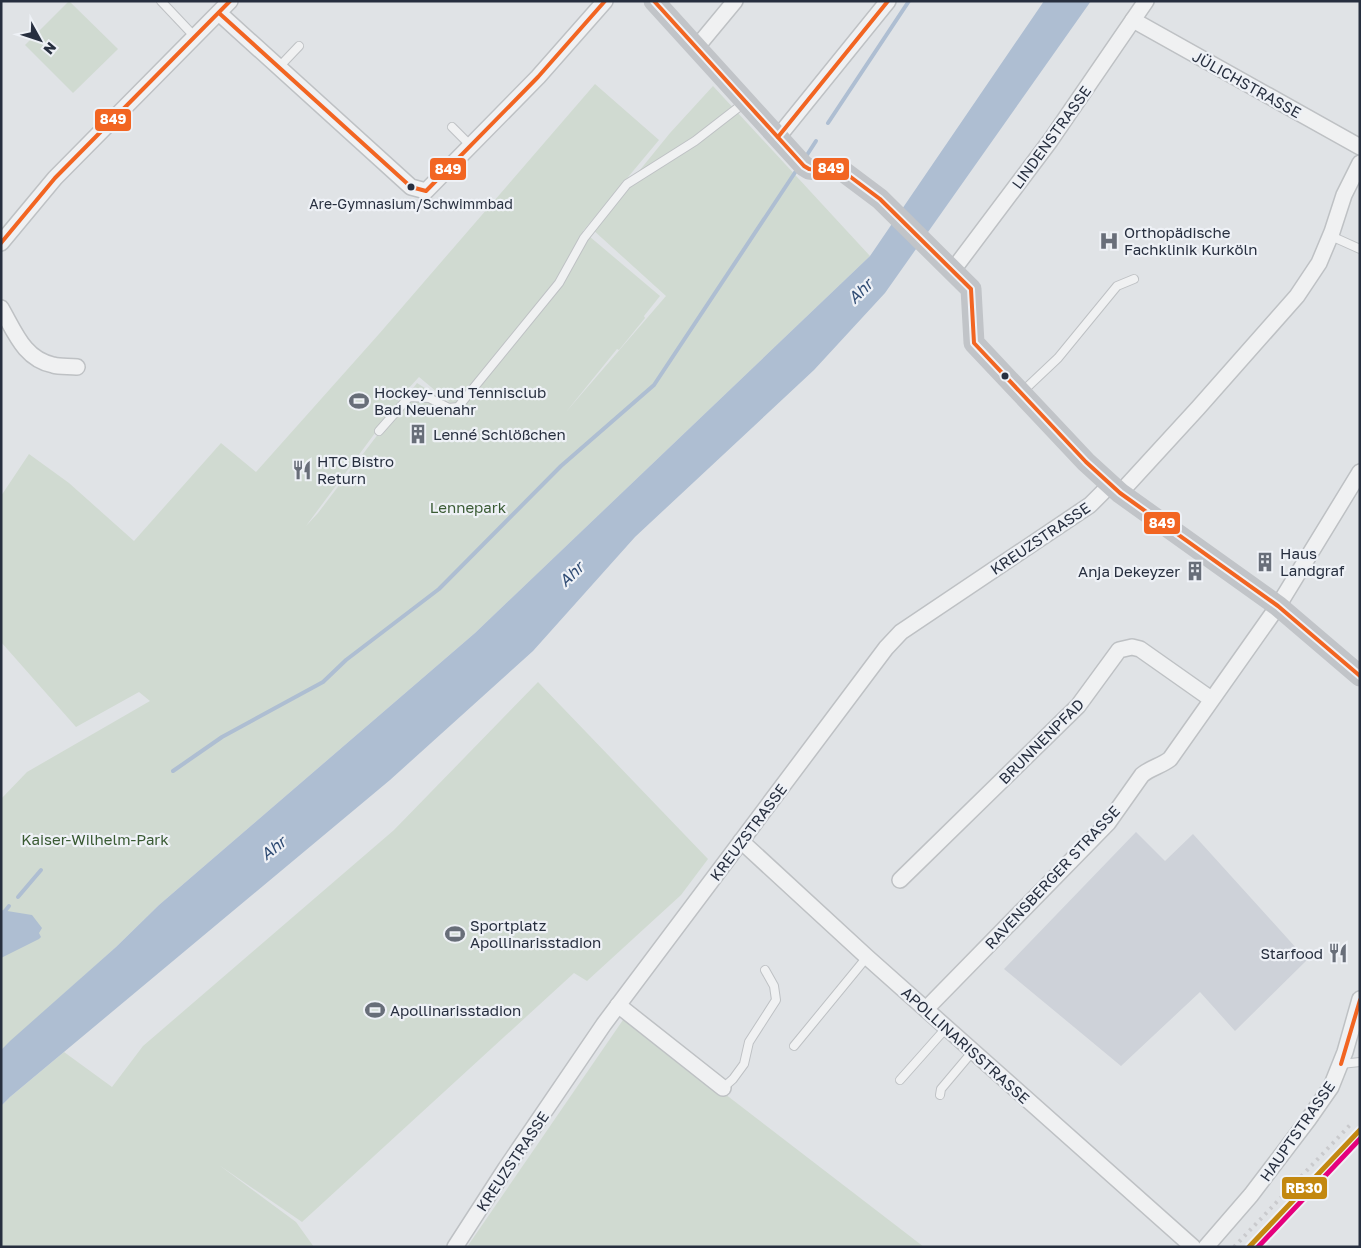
<svg xmlns="http://www.w3.org/2000/svg" width="1361" height="1248" viewBox="0 0 1361 1248" font-family="'Golos Text',sans-serif">
	<rect width="100%" height="100%" fill="#e0e3e6"/>
	<path fill="#ced2d9" d="M1136,832L1165,861L1193,834L1307,960L1235,1031L1200,992L1121,1066L1004,969Z"/>
	<g fill="#d0dad1" fill-rule="evenodd">
		<path d="M69,1L118,49L73,93L25,45Z"/>
		<path d="M595,84L659,140L583,231L660,296L644,316L645,318L619,350L617,349L566,412L666,296L592,229L670,133L713,86L870,256L475,633L159,905L116,947L1,1050V799L27,772L150,701L139,692L76,727L1,642V496L29,454L69,483L134,541L221,443L256,472L379,334ZM419,377L455,407L417,383L318,513L306,526L407,390Z"/>
		<path d="M538,682L708,859L681,895L587,981L574,973L302,1222L219,1165L296,1222L314,1247H1V1106L10,1097L64,1052L112,1087L143,1046L394,830Z"/>
		<path d="M625,1017L924,1247H467Z"/>
	</g>
	<g fill="#aebed2">
		<path d="M1044,1H1091L885,293L814,370L635,537L533,651L390,780L10,1097L1,1106V1050L10,1041L116,947L159,905L475,633L870,256Z"/>
		<path d="M1,910L32,915L42,928L39,933L41,937L39,939L1,958Z"/>
	</g>
	<g fill="none" stroke-linecap="round" stroke-linejoin="round">
		<g stroke="#aebed2" stroke-width="4">
			<path d="M828,123L909,1"/>
			<path d="M805,158L816,141"/>
			<path d="M173,771L222,737L323,682L346,660L439,589L561,466L654,385L798,168"/>
			<path d="M18,897L41,870"/>
			<path d="M5,911L9,906"/>
		</g>
		<defs>
			<g id="lane">
				<path d="M161,1L195,37"/>
				<path d="M279,67L299,46"/>
				<path d="M452,127L471,146"/>
				<path d="M1331,236L1360,249"/>
				<path d="M1022,392L1058,358L1117,286L1134,279"/>
				<path d="M379,431L409,397L429,398L449,408L458,407L559,283L584,238L627,184L695,141L744,103"/>
				<path d="M794,1046L867,957"/>
				<path d="M1341,1064L1360,1062"/>
				<path d="M900,1080L947,1027"/>
				<path d="M723,1088L733,1079L744,1064L749,1042L776,1000L774,986L765,970"/>
				<path d="M940,1095L941,1089L973,1051"/>
			</g>
			<g id="street">
				<path d="M219,13L411,187L426,191L538,77L605,1"/>
				<path d="M1133,20L1360,147"/>
				<path d="M696,48L735,1"/>
				<path d="M778,137L888,1"/>
				<path d="M1,243L55,178L230,1"/>
				<path d="M953,270L1050,141L1146,1"/>
				<path d="M1,308C15,332 24,359 53,365C60,367 69,366 77,367"/>
				<path d="M1120,493L1198,408L1297,296L1319,263L1332,232L1344,195L1360,163"/>
				<path d="M741,841L867,957L1193,1247"/>
				<path d="M900,880L1078,706L1119,650L1132,647L1140,649L1211,699"/>
				<path d="M618,1005L723,1088"/>
				<path d="M926,1009L1108,823L1142,775C1150,768 1161,766 1170,759L1278,606L1360,472"/>
				<path d="M455,1247L506,1168L604,1024L886,648L901,632L1090,505L1110,485"/>
				<path d="M1206,1247L1251,1195L1308,1120L1331,1087L1345,1052L1360,999"/>
			</g>
		</defs>
		<use href="#lane" stroke="#bec1c4" stroke-width="10"/>
		<use href="#street" stroke="#bec1c4" stroke-width="18"/>
		<use href="#lane" stroke="#f0f1f2" stroke-width="8"/>
		<use href="#street" stroke="#f0f1f2" stroke-width="15"/>
		<path stroke="#c1c4c8" stroke-width="21" d="M654,1L804,166L809,169L817,170L828,168L844,172L880,199L971,289L974,343L1086,462L1120,493L1278,606L1360,676"/>
		<path stroke="#c9cacd" stroke-width="4" stroke-dasharray="2.5 5" stroke-linecap="butt" d="M1234,1247L1352,1123"/>
		<defs>
			<g id="bus-1">
				<path d="M654,1L804,166L809,169L817,170L828,168L844,172L880,199L971,289L974,343L1086,462L1120,493L1278,606L1360,676"/>
				<path d="M219,13L411,187L426,191L538,77L605,1"/>
				<path d="M778,137L888,1"/>
				<path d="M1,243L55,178L230,1"/>
				<path d="M1341,1064L1360,1000"/>
			</g>
		</defs>
		<use href="#bus-1" stroke="#eef1f6" stroke-width="8"/>
		<use href="#bus-1" stroke="#f26522" stroke-width="4"/>
		<defs>
			<path id="rail-1" d="M1249,1247L1360,1130"/>
			<path id="rail-2" d="M1258,1247L1360,1139"/>
		</defs>
		<use href="#rail-1" stroke="#eef1f6" stroke-width="9"/>
		<use href="#rail-2" stroke="#eef1f6" stroke-width="9"/>
		<use href="#rail-1" stroke="#c38810" stroke-width="5"/>
		<use href="#rail-2" stroke="#e5007d" stroke-width="5"/>
	</g>
	<defs>
		<symbol id="hospital-bare" viewBox="-9 -9 18 18"><path d="M-5-5h3v3.5h4V-5h3V5h-3V1.5h-4V5h-3Z" fill="#686e79" stroke="#eef1f6" stroke-width="2.5" paint-order="stroke"/></symbol>
		<symbol id="stadium-bare" viewBox="-9 -9 18 18"><path d="M0-5a6.5 5 0 1 0 0 10a6.5 5 0 1 0 0-10ZM-3.5-1.8h7v3.6h-7Z" fill="#686e79" stroke="#eef1f6" stroke-width="2.5" paint-order="stroke"/></symbol>
		<symbol id="building-bare" viewBox="-9 -9 18 18"><path d="M-4-6H4V6H1V3H-1V6H-4ZM-2.5-4.3h1.7v1.8h-1.7ZM.8-4.3h1.7v1.8H.8ZM-2.5-1h1.7V.8h-1.7ZM.8-1h1.7V.8H.8Z" fill="#686e79" stroke="#eef1f6" stroke-width="2.5" paint-order="stroke"/></symbol>
		<symbol id="restaurant-bare" viewBox="-9 -9 18 18"><path d="M-5-6h1v4h1v-4h1v4h1v-4h1v5L-1.5 .5V6h-2V.5L-5-1ZM5-6V6H3V1.5H1.5Q1.5-4 5-6Z" fill="#686e79" stroke="#eef1f6" stroke-width="2.5" paint-order="stroke"/></symbol>
	</defs>
	<g fill-rule="evenodd">
		<use href="#hospital-bare" x="1095" y="227" width="28" height="28"/>
		<use href="#stadium-bare" x="345" y="387" width="28" height="28"/>
		<use href="#building-bare" x="404" y="420" width="28" height="28"/>
		<use href="#restaurant-bare" x="288" y="456" width="28" height="28"/>
		<use href="#building-bare" x="1251" y="548" width="28" height="28"/>
		<use href="#building-bare" x="1181" y="557" width="28" height="28"/>
		<use href="#stadium-bare" x="441" y="920" width="28" height="28"/>
		<use href="#restaurant-bare" x="1324" y="939" width="28" height="28"/>
		<use href="#stadium-bare" x="361" y="996" width="28" height="28"/>
	</g>
	<g fill="#272f3f" stroke="#eef1f6" stroke-width="2">
		<circle cx="411" cy="187" r="4.5"/>
		<circle cx="1005" cy="376" r="4.5"/>
	</g>
	<g text-anchor="middle" dominant-baseline="central" stroke-width="4.5" stroke-linejoin="round" paint-order="stroke">
		<g font-size="14" fill="#272f3f" stroke="#eef1f6">
			<text x="411" y="203">Are-Gymnasium/Schwimmbad</text>
		</g>
		<g font-size="15" fill="#272f3f" stroke="#eef1f6">
			<text transform="translate(1247 84) rotate(29)">JÜLICHSTRASSE</text>
			<text transform="translate(1051 137) rotate(-54)">LINDENSTRASSE</text>
			<text transform="translate(1040 538) rotate(-34)">KREUZSTRASSE</text>
			<text transform="translate(1041 741) rotate(-45)">BRUNNENPFAD</text>
			<text transform="translate(748 832) rotate(-53)">KREUZSTRASSE</text>
			<text transform="translate(1052 877) rotate(-47)">RAVENSBERGER STRASSE</text>
			<text transform="translate(966 1045) rotate(42)">APOLLINARISSTRASSE</text>
			<text transform="translate(1297 1131) rotate(-55)">HAUPTSTRASSE</text>
			<text transform="translate(512 1161) rotate(-56)">KREUZSTRASSE</text>
		</g>
		<g font-size="15" fill="#272f3f" stroke="#eef1f6" text-anchor="start">
			<text x="1124" y="232">Orthopädische<tspan x="1124" dy="17">Fachklinik Kurköln</tspan></text>
			<text x="374" y="392">Hockey- und Tennisclub<tspan x="374" dy="17">Bad Neuenahr</tspan></text>
			<text x="433" y="434">Lenné Schlößchen</text>
			<text x="317" y="461">HTC Bistro<tspan x="317" dy="17">Return</tspan></text>
			<text x="1280" y="553">Haus<tspan x="1280" dy="17">Landgraf</tspan></text>
			<text x="1180" y="571" text-anchor="end">Anja Dekeyzer</text>
			<text x="470" y="925">Sportplatz<tspan x="470" dy="17">Apollinarisstadion</tspan></text>
			<text x="1323" y="953" text-anchor="end">Starfood</text>
			<text x="390" y="1010">Apollinarisstadion</text>
		</g>
		<g font-size="15" fill="#3a5b34" stroke="#eef1f6">
			<text x="468" y="507">Lennepark</text>
			<text x="95" y="839">Kaiser-Wilhelm-Park</text>
		</g>
		<g font-size="16" font-style="italic" fill="#304c74" stroke="#eef1f6">
			<text transform="translate(860 291) rotate(-45)">Ahr</text>
			<text transform="translate(571 574) rotate(-44)">Ahr</text>
			<text transform="translate(273 848) rotate(-39)">Ahr</text>
		</g>
	</g>
	<g stroke="#eef1f6" stroke-width="2">
		<rect x="94" y="108" width="38" height="24" rx="5" fill="#f26522"/>
		<rect x="812" y="157" width="38" height="24" rx="5" fill="#f26522"/>
		<rect x="429" y="157" width="38" height="24" rx="5" fill="#f26522"/>
		<rect x="1143" y="511" width="38" height="24" rx="5" fill="#f26522"/>
		<rect x="1281" y="1176" width="47" height="24" rx="5" fill="#c38810"/>
	</g>
	<g font-size="14" text-anchor="middle" font-weight="bold" fill="#fff">
		<text x="113" y="124">849</text>
		<text x="831" y="173">849</text>
		<text x="448" y="174">849</text>
		<text x="1162" y="528">849</text>
		<text x="1304" y="1193">RB30</text>
	</g>
	<rect width="1361" height="1248" fill="none" stroke="#272f3f" stroke-width="5"/>
	<g transform="translate(40 40) rotate(130)" stroke="#eef1f6" stroke-width="4" paint-order="stroke">
	<path d="M0-4L9 19L0 12L-9 19Z" fill="#272f3f"/>
	<text y="-8" font-size="14" font-weight="bold" text-anchor="middle" fill="#272f3f">N</text>
	</g>
</svg>
